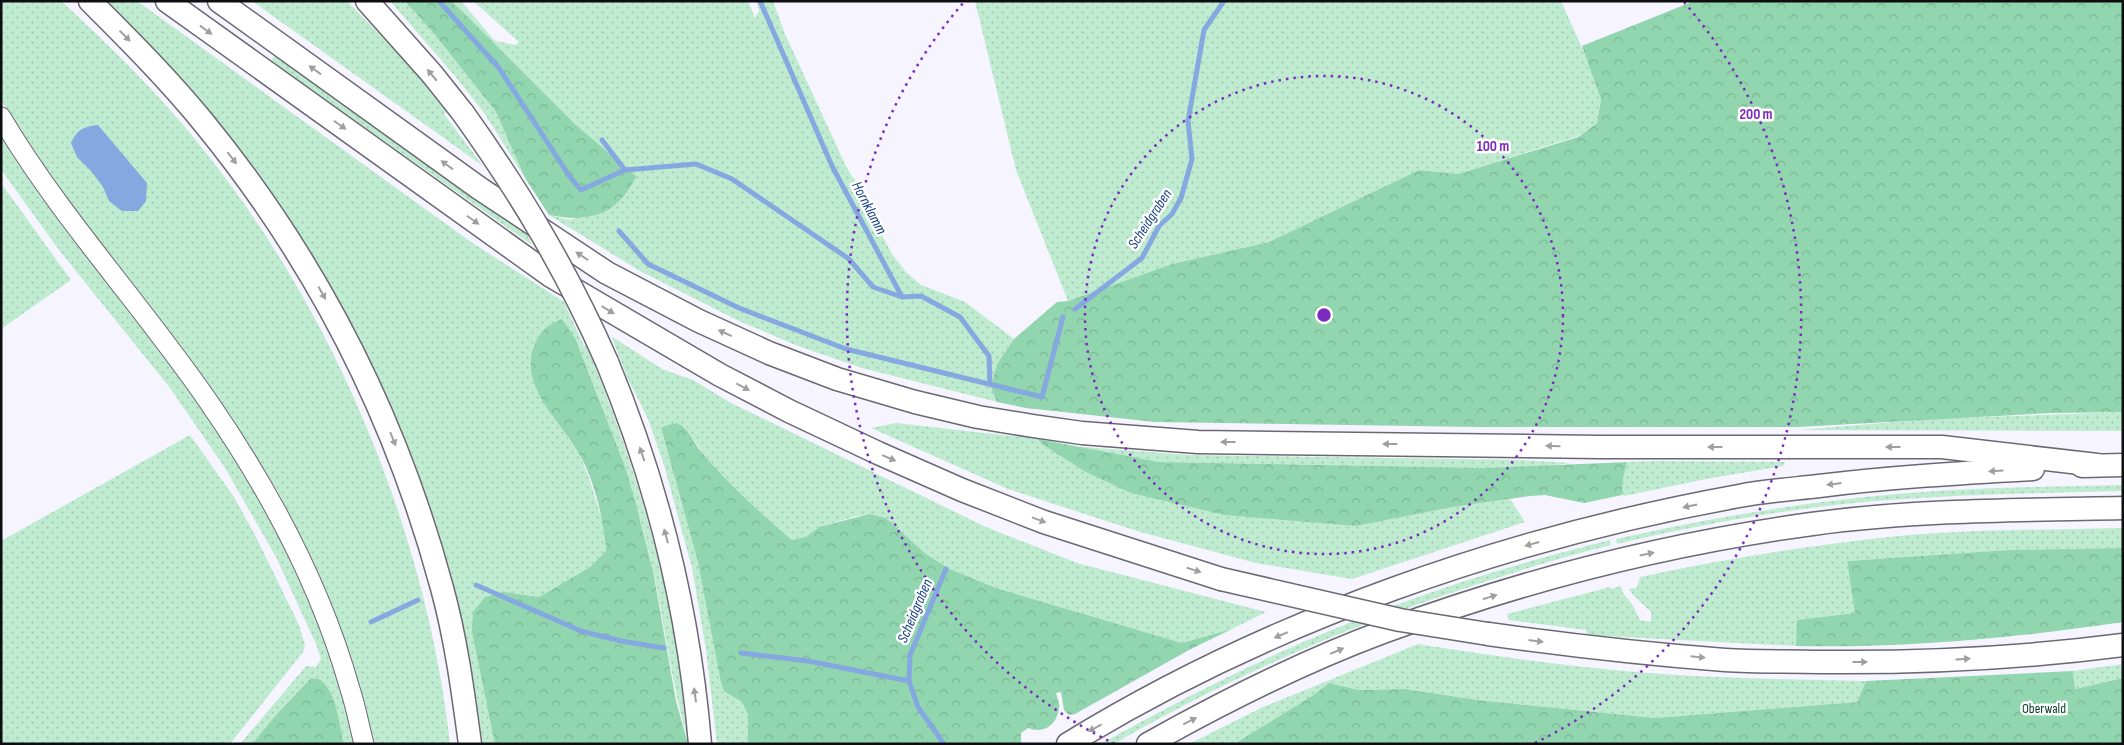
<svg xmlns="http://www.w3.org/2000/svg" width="2124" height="745" viewBox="0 0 2124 745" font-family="'Sofia Sans Condensed',sans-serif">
	<defs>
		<pattern id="grass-dots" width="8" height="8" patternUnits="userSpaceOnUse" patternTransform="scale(1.25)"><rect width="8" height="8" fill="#bfecd0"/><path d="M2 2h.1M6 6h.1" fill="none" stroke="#a3c9b2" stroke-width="1.8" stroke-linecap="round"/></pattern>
		<pattern id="forest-crowns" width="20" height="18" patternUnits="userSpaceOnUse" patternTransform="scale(1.25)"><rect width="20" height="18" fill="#91d6ae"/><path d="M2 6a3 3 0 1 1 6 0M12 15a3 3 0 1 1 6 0" fill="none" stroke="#7cb695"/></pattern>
	</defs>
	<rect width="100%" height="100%" fill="#f5f4ff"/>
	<g fill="url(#grass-dots)">
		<path d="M1,1H61C118,53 174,109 220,171C343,332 428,543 450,744H375L364,702L330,600L277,490L243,436L68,199L32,149L1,100Z"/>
		<path d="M107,1H137L471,242L564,302L584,346L586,345C621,428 649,514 668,602C678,646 682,692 687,737C671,682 665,626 653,570C635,489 606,417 576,340L532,378L553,417L579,453L589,478L604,526L606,551L590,567L539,597L504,592L486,697L495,744H483C473,676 463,609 442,543C400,405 333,273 246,157C205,101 156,51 107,1Z"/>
		<path d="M252,1H347L404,59L446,112L444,114L483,166Z"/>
		<path d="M390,1H405L436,36L496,112L525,178L485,114L454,75Z"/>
		<path d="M450,1H461L495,41L516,45L519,42L473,1H748L755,18L759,11L756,1H773L785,34L845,164L851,175L867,195L873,216L882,235L892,254L906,272L921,285L965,302L1014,339L997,364L991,387L997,402L862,368L798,346L739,321L640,271L549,215L571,220L637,176L633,175L575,124L460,9Z"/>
		<path d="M975,1H1561L1591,68L1601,99L1597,123L1578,136L1458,174L1419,170L1269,242L1172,264L1068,301L1016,170Z"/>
		<path d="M275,56L444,178L527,234L532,245L271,61Z"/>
		<path d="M1,134L196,401C252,481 299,567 331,660C341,687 348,716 355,744H344C341,730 334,684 319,679C317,678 314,678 311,678L276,715L252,744H240L301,672L306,666L316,667L321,659L316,644L276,557L225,468L170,388L59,250L2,171Z"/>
		<path d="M1,183L71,280L1,329Z"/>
		<path d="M611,336L662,369L693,380L731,403L986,527L1077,563L1266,612L1232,629L1182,643L996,588L950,569L926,554L886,518L868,514L853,517L819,527L806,537L792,540C753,506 712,472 685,427L668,425L661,429L698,562L709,614L748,714V744H717L706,650L692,568L664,465L648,419L628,379Z"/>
		<path d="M2123,412V431L1798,430L1932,419Z"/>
		<path d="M896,423L1038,439L1043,445L1084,471L1293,520L1356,526L1453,507L1510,499L1525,522L1352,579L1256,563L1137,531L1008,489L871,428Z"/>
		<path d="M190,435L234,497L256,537L299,625L305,645L303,652L230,744H1V541Z"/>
		<path d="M1068,446L1190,455L1520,460L1571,463L1540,467L1487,468L1159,462Z"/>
		<path d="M1657,461L1785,462L1783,466L1706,479L1624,496L1622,495L1623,479L1627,462Z"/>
		<path d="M2123,485V491C2044,493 1966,494 1887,500C1797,507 1706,523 1617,544L1616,539C1692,522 1769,508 1847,499C1938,488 2031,487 2123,485Z"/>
		<path d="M2123,528V548L2009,550L1847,561L1856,613L1798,620L1796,646L1587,635L1586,630L1509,620L1507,614L1610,587L1611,589L1621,586L1623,593L1632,604L1640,620L1651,622V612L1633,595L1629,589L1637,588L1640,577C1719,560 1799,547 1880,538C1960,529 2042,530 2123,528Z"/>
		<path d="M1610,540L1611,545C1562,557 1514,572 1466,588C1343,628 1226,679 1114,744H1101C1196,691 1293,642 1396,605C1466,579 1538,558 1610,540Z"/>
		<path d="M1418,644C1517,660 1618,673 1718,677C1767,679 1817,680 1866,681L1857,702L1655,718L1478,700L1405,689L1359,690L1329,683L1312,696L1234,744H1189L1263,707Z"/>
		<path d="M2123,664V678L2075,689L2073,671Z"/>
	</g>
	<g fill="url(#forest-crowns)">
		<path d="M405,1H450L460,9L575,124L633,174L637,176C632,183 628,192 621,199C602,220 575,220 549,215L525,178L496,112L436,36Z"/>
		<path d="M1694,1H2123V412L2050,413L1798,427H1476L1155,422L1026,408L997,402L991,387L997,364L1014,339L1057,302L1068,301L1172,264L1269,242L1419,170L1458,174L1578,137L1597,123L1601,99L1582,46Z"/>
		<path d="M562,319L576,340L625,467L637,508L653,571L676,701L688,744H495L472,632L473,612L485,597L504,592L539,597L590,567L606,551C604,520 594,478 578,452C559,420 517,384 535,344C541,330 548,325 562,319Z"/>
		<path d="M677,423C689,428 691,439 699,449C727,483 759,512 792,540L806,537L819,527L869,514L886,518L926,554L950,569L996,588L1182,643L1232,629L1189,650L1075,714L1069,715L1064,710L1061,692L1056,693C1057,697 1060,704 1059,708C1057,726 1043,734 1028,728L1021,733V744H748V714L742,702L724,691L721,682L698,562L661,428L668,425Z"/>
		<path d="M1038,439L1159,462L1487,468L1627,462L1623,479L1622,495L1584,503L1545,495L1530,496L1453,507L1356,526L1225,515L1131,493L1084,471L1043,445Z"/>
		<path d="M2123,548V622C2015,638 1905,648 1796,646L1797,620L1855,613L1847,561L2009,550Z"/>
		<path d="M2073,671L2075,689L2123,678V744H1234L1312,696L1329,683L1359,690L1405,689L1478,700L1655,718L1857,702L1866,681Z"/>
		<path d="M311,678C316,679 319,678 322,681C336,692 340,727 344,744H252L276,715Z"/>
	</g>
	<path fill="#85a8e0" d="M98,125L147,183L146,201L138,211H122L109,201L103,187L91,171L77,157L71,143C77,130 84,126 98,125Z"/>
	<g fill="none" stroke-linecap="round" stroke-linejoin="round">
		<g stroke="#85a8e0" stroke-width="5">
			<path d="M439,1L499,68L570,177L581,190L625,170"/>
			<path d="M760,1L832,166L902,297L921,296L960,317L989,356L990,384"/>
			<path d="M602,140L625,170L696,164L732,179L849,259L873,287L902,297"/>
			<path d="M619,231L648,264L739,308L846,349L1042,397L1063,317"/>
			<path d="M1075,309L1142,258L1159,226L1172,214L1181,198L1192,159L1188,121L1204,30L1224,1"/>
			<path d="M476,585L581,631L621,641L664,648"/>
			<path d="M371,622L418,600"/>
			<path d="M741,653L808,661L909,681"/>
			<path d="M944,744L918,707L909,681L910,655L946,569"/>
		</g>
		<defs>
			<path id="major" d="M1,117C61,218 142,305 208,401C269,489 321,586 350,689C356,707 359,725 364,744"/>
			<g id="highway">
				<path d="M90,1C130,41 169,80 204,123C316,260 396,417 442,588C456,639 463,692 470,744"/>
				<path d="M167,1L551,276L720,375L789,411L878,453L962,490L1044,522L1221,579"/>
				<path d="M219,1L479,188L607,273L699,321L769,353L837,379L915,402L978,417L1033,426L1082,433L1198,442L1600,447H1942L2097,465"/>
				<path d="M367,1L432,74L463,113"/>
				<path d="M607,362C658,485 689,611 700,744"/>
				<path d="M2082,466L2123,465"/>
				<path d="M1488,634C1567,645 1646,654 1725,660C1757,662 1789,661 1820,662C1921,663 2023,658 2123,645"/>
				<path d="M1068,744C1270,620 1507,538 1739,496C1765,491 1793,489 1819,486C1891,477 1961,473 2033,469"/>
				<path d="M1148,744C1223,702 1302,662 1383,632C1521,581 1666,544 1812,524C1915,510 2019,510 2123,508"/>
			</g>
		</defs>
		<use href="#major" stroke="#6a6972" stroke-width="21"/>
		<use href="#highway" stroke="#6a6972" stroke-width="25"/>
		<use href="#major" stroke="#fff" stroke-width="19"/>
		<use href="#highway" stroke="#fff" stroke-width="22"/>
		<defs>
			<g id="highway-bridge">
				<path d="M463,113C521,194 567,271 607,362"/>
				<path d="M1221,579L1400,620L1488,634"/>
			</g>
		</defs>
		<use href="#highway-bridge" stroke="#6a6972" stroke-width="25" stroke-linecap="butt"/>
		<use href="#highway-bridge" stroke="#fff" stroke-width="22"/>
	</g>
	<defs><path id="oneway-solid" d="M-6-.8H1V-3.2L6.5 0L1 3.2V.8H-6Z" transform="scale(1.25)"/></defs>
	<g fill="#9f9fa0">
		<use href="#oneway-solid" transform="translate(206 30) rotate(36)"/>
		<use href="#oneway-solid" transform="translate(125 36) rotate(45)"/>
		<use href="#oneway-solid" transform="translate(315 70) rotate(-144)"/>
		<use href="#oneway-solid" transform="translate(432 75) rotate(-130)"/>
		<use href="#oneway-solid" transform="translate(340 125) rotate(35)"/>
		<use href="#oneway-solid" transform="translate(232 158) rotate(52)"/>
		<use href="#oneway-solid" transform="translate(447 165) rotate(-144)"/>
		<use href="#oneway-solid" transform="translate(473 220) rotate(35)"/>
		<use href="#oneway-solid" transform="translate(582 256) rotate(-147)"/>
		<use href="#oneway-solid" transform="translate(322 293) rotate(61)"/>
		<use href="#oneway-solid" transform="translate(608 310) rotate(31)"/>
		<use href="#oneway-solid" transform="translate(725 333) rotate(-156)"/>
		<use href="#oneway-solid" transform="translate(743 387) rotate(28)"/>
		<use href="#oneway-solid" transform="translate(393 439) rotate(68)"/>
		<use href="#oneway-solid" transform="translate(1228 442) rotate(-180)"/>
		<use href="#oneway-solid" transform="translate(1390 444) rotate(-180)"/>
		<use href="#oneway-solid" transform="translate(1553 446) rotate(-179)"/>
		<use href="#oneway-solid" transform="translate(1715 447) rotate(180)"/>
		<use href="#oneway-solid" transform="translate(1893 447) rotate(-180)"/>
		<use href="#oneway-solid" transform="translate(642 454) rotate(-109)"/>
		<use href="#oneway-solid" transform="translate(889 458) rotate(23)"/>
		<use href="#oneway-solid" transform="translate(1996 471) rotate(177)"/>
		<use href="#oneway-solid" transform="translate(1834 484) rotate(173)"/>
		<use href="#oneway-solid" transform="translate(1690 506) rotate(168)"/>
		<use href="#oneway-solid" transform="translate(1039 520) rotate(20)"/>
		<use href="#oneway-solid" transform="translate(666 536) rotate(-105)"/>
		<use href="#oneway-solid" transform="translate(1532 544) rotate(164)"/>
		<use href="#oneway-solid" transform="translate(1647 554) rotate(-12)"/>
		<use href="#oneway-solid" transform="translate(1194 570) rotate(18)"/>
		<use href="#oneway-solid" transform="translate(1490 597) rotate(-17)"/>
		<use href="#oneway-solid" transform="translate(1281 635) rotate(157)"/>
		<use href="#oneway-solid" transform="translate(1536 641) rotate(7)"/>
		<use href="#oneway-solid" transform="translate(1337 651) rotate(-23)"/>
		<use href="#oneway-solid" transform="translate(1698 657) rotate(6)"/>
		<use href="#oneway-solid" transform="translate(1963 659) rotate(-3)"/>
		<use href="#oneway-solid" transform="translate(1860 662)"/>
		<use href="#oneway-solid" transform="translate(695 695) rotate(-98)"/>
		<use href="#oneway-solid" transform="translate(1190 721) rotate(-27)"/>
		<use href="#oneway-solid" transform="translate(1095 728) rotate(151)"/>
	</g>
	<g fill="none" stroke="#7b2cbf" stroke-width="2.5" stroke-dasharray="2.5 5">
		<circle cx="1324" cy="315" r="239"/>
		<path d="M1115 744A477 477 0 0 1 964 2M1684 2A477 477 0 0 1 1533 744"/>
	</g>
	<g text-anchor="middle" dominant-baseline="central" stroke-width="5" stroke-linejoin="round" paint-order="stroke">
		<g font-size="14" fill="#013c23" stroke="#fff">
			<text x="2044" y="708">Oberwald</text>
		</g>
		<g font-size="15" font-style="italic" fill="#153f81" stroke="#fff">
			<text transform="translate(869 208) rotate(62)">Hornklamm</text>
			<text transform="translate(1150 219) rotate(-57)">Scheidgraben</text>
			<text transform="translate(915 611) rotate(-67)">Scheidgraben</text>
		</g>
	</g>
	<circle cx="1324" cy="315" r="8" fill="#7b2cbf" stroke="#fff" stroke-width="2.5"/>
	<g font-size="15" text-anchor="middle" font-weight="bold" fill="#7b2cbf" stroke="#fff" stroke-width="5" stroke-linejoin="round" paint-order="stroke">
		<text x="1756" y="119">200 m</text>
		<text x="1493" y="151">100 m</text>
	</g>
	<rect width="2124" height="745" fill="none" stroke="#0e0e11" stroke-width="5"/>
</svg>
